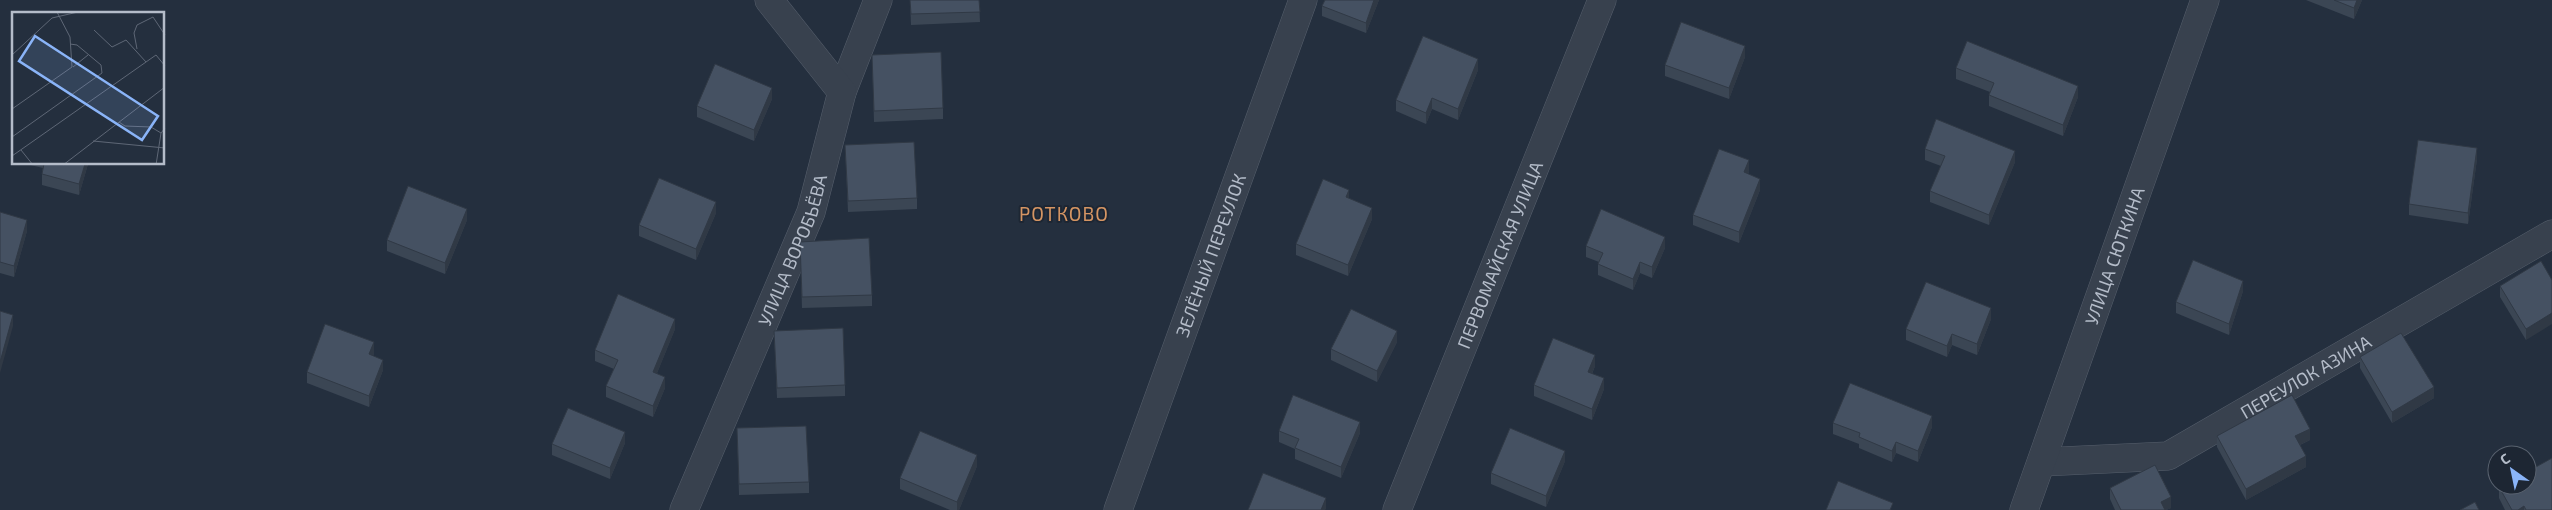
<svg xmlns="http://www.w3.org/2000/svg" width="2552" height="510" viewBox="0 0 2552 510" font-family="'Exo 2',sans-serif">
	<rect width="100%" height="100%" fill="#242f3e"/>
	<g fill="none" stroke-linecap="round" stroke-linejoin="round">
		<defs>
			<g id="minor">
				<path d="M842,92L878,0"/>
				<path id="s1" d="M2042,462L2168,456L2552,234"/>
				<path id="s2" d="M684,510L811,212L842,92L769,0"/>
				<path id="s3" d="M1118,510L1303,0"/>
				<path id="s4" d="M1397,510L1602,0"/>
				<path id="s5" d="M2024,510L2205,0"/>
			</g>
		</defs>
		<use href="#minor" stroke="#565f6c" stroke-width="29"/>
		<use href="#minor" stroke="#38414e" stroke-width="28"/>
	</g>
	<g fill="#3b4654">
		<path d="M910,0H979L980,22L911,25Z"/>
		<path d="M1325,0H1379L1366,33L1322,16V6Z"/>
		<path d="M2306,0H2362L2354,19Z"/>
		<path d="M872,55L943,108V119L874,122Z"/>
		<path d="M1745,57L1729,99L1665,76V65Z"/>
		<path d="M1956,68L2078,97L2063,136L1989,106V95L1990,92L1956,79Z"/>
		<path d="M1478,70L1458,120L1432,109L1426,124L1396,111V100Z"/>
		<path d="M772,99L754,141L697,117V106Z"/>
		<path d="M14,139V160H11V149Z"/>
		<path d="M845,145L917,198V209L848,212Z"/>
		<path d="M1925,149L2015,162L1989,225L1930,202V191L1941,166L1925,160Z"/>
		<path d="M2477,159L2468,224L2409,215V204Z"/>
		<path d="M26,164H88L79,195L42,185V174L43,168Z"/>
		<path d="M1749,171L1748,174L1760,190L1739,243L1693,225V215Z"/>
		<path d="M0,212L27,231L14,277L0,273Z"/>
		<path d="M716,213L696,260L639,236V225Z"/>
		<path d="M1372,219L1348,276L1296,255V244Z"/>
		<path d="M467,220L445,274L387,251V240Z"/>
		<path d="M800,242L872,295V306L802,308Z"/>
		<path d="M1586,246L1665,248L1652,278L1640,273L1633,290L1598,275V264L1599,262L1586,257Z"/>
		<path d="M2552,280L2526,340L2500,297V286Z"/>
		<path d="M2243,291L2229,335L2176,313V302Z"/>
		<path d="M1991,319L1977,355L1952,345L1947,357L1906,340V329Z"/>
		<path d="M675,329L657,373L665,388L653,417L606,397V386L614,369L595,361V350Z"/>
		<path d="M774,331L845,385V396L777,398Z"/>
		<path d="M1397,342L1377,382L1331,360V349Z"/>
		<path d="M374,353L373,356L383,370L369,407L307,383V372Z"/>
		<path d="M2360,357L2434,398L2392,423L2360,368Z"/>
		<path d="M1595,366L1592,374L1604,389L1592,420L1534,396V385Z"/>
		<path d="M1833,423L1932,427L1918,462L1896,453L1892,462L1859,448V444L1833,434Z"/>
		<path d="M737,428L809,482V493L739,495Z"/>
		<path d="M1279,431L1360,433L1341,478L1295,459V449L1279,442Z"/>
		<path d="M2217,436L2310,440L2300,445L2306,467L2246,500L2217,447Z"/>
		<path d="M625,443L610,479L552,455V444Z"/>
		<path d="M1565,461L1546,507L1491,484V473Z"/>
		<path d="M977,466L959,510H950L900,489V478Z"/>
		<path d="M2499,487L2552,510H2505L2499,498Z"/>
		<path d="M2110,488L2171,508L2166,510H2115L2110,499Z"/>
	</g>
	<g fill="#303945">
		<path d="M1374,0H1379L1366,33V23Z"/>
		<path d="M2357,0H2362L2354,19V8Z"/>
		<path d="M1745,46V57L1729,99V88Z"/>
		<path d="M1478,59V70L1458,120V109Z"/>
		<path d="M2078,86V97L2063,136V125Z"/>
		<path d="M772,88V99L754,141V130Z"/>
		<path d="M1432,98V109L1426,124V113Z"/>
		<path d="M2477,148V159L2468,224V213Z"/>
		<path d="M2015,151V162L1989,225V215Z"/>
		<path d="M1749,160V171L1744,183V172Z"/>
		<path d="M85,164H88L79,195V184Z"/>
		<path d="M1760,179V190L1739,243V232Z"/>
		<path d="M1349,190V201L1346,197Z"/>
		<path d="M716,202V213L696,260V249Z"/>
		<path d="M1372,208V219L1348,276V265Z"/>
		<path d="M467,209V220L445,274V263Z"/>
		<path d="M27,220V231L14,277V266Z"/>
		<path d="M1665,237V248L1652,278V267Z"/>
		<path d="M1640,262V273L1633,290V279Z"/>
		<path d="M2243,281V291L2229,335V324Z"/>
		<path d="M1991,308V319L1977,355V344Z"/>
		<path d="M2552,313V324L2526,340V329Z"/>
		<path d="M13,315V326L0,373V362Z"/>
		<path d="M675,319V329L653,383V372Z"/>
		<path d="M1397,331V342L1377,382V371Z"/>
		<path d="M1952,334V345L1947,357V346Z"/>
		<path d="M374,342V353L369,365V354Z"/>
		<path d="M1595,355V366L1588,383V372Z"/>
		<path d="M383,360V370L369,407V396Z"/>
		<path d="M665,377V388L653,417V406Z"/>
		<path d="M1604,378V389L1592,420V409Z"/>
		<path d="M2434,387V398L2392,423V412Z"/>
		<path d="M1932,416V427L1918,462V451Z"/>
		<path d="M1360,422V433L1341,478V467Z"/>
		<path d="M2310,429V440L2295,447V436Z"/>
		<path d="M625,432V443L610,479V468Z"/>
		<path d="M1896,442V453L1892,462V451Z"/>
		<path d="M1565,451V461L1546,507V496Z"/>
		<path d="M977,455V466L959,510H957V502Z"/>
		<path d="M2306,456V467L2246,500V489Z"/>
		<path d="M2171,497V508L2166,510H2161V502Z"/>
		<path d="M1326,498V509L1325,510H1321Z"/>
		<path d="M2524,506V510H2518Z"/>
	</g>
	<g fill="#455162" stroke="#303945">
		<path d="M910,0H979L980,12L911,14Z"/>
		<path d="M1325,0H1374L1366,23L1322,6Z"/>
		<path d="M2334,0H2357L2354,8Z"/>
		<path d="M1681,22L1745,46L1729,88L1665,65Z"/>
		<path d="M1423,36L1478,59L1458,109L1432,98L1426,113L1396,100Z"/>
		<path d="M1967,41L2078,86L2063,125L1989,95L1994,83L1956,68Z"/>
		<path d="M941,52L943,108L874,111L872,55Z"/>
		<path d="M715,64L772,88L754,130L697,106Z"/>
		<path d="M1936,119L2015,151L1989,215L1930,191L1945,156L1925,149Z"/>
		<path d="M14,139V149H11Z"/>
		<path d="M2418,140L2477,148L2468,213L2409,204Z"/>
		<path d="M914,142L917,198L848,201L845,145Z"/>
		<path d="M1719,149L1749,160L1744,172L1760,179L1739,232L1693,215Z"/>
		<path d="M44,164H85L79,184L42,174Z"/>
		<path d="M659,178L716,202L696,249L639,225Z"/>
		<path d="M1323,179L1349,190L1346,197L1372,208L1348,265L1296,244Z"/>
		<path d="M408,186L467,209L445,263L387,240Z"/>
		<path d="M1601,209L1665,237L1652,267L1640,262L1633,279L1598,264L1603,253L1586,246Z"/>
		<path d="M0,212L27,220L14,266L0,262Z"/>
		<path d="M869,238L872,295L802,297L800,242Z"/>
		<path d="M2193,260L2243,281L2229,324L2176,302Z"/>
		<path d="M2541,261L2552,280V313L2526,329L2500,286Z"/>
		<path d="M1926,282L1991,308L1977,344L1952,334L1947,346L1906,329Z"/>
		<path d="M618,294L675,319L653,372L665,377L653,406L606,386L618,360L595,350Z"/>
		<path d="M1351,309L1397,331L1377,371L1331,349Z"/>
		<path d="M0,311L13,315L0,362Z"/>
		<path d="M325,324L374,342L369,354L383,360L369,396L307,372Z"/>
		<path d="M843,328L845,385L777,388L774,331Z"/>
		<path d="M2401,333L2434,387L2392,412L2360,357Z"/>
		<path d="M1553,338L1595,355L1588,372L1604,378L1592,409L1534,385Z"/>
		<path d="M1850,383L1932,416L1918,451L1896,442L1892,451L1859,437L1860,433L1833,423Z"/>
		<path d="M1293,395L1360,422L1341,467L1295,448L1299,439L1279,431Z"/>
		<path d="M2292,395L2310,429L2295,436L2306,456L2246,489L2217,436Z"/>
		<path d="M568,408L625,432L610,468L552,444Z"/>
		<path d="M806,426L809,482L739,484L737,428Z"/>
		<path d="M1510,428L1565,451L1546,496L1491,473Z"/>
		<path d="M920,431L977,455L957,502L900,478Z"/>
		<path d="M2552,458V510H2526L2524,506L2518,510H2512L2499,487L2503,485H2527V472Z"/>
		<path d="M2155,465L2171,497L2161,502L2165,510H2121L2110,488Z"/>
		<path d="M1263,473L1326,498L1321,510H1248Z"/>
		<path d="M1838,481L1893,503L1890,510H1826Z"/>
		<path d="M2475,502L2479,510H2460Z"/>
	</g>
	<g text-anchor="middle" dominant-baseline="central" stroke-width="4" stroke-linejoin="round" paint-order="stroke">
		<g font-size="18" fill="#b4bcc9" stroke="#1d2633">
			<text stroke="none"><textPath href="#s2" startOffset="282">УЛИЦА ВОРОБЬЁВА</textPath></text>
			<text stroke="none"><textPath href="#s3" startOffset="271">ЗЕЛЁНЫЙ ПЕРЕУЛОК</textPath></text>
			<text stroke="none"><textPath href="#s4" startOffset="275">ПЕРВОМАЙСКАЯ УЛИЦА</textPath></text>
			<text stroke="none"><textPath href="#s5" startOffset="270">УЛИЦА СЮТКИНА</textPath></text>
			<text stroke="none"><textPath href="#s1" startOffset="285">ПЕРЕУЛОК АЗИНА</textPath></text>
		</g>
		<g font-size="19" letter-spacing="1" fill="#d59563" stroke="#1d2633">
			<text x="1064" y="213">РОТКОВО</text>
		</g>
	</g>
	<g transform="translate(12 12)">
		<rect width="152" height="152" fill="#242f3e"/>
		<path fill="none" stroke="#5e6776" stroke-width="1" d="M82,18L100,35L114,28L134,50M125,37L122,21L125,13L141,5L153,23M0,43L40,6L66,0M61,55L76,43M0,97L60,55L58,25L45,0M107,110L113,114L139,115L149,121L153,116M0,125L90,61L89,53L65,33L58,32M81,129L153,136M9,138L21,153M0,144L144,43L153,54M51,153L153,75M144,153L149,121"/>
		<path fill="#8ab4f8" fill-opacity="0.15" stroke="#8ab4f8" stroke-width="2.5" d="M23,24L146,104L130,128L7,49Z"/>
		<rect width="152" height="152" fill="none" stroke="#b4bcc9" stroke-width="2.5"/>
	</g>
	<g transform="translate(2512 470) rotate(327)"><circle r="24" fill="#1d2633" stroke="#59626f"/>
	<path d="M0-4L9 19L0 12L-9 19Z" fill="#8ab4f8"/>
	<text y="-8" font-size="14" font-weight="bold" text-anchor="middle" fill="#b4bcc9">С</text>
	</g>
</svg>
